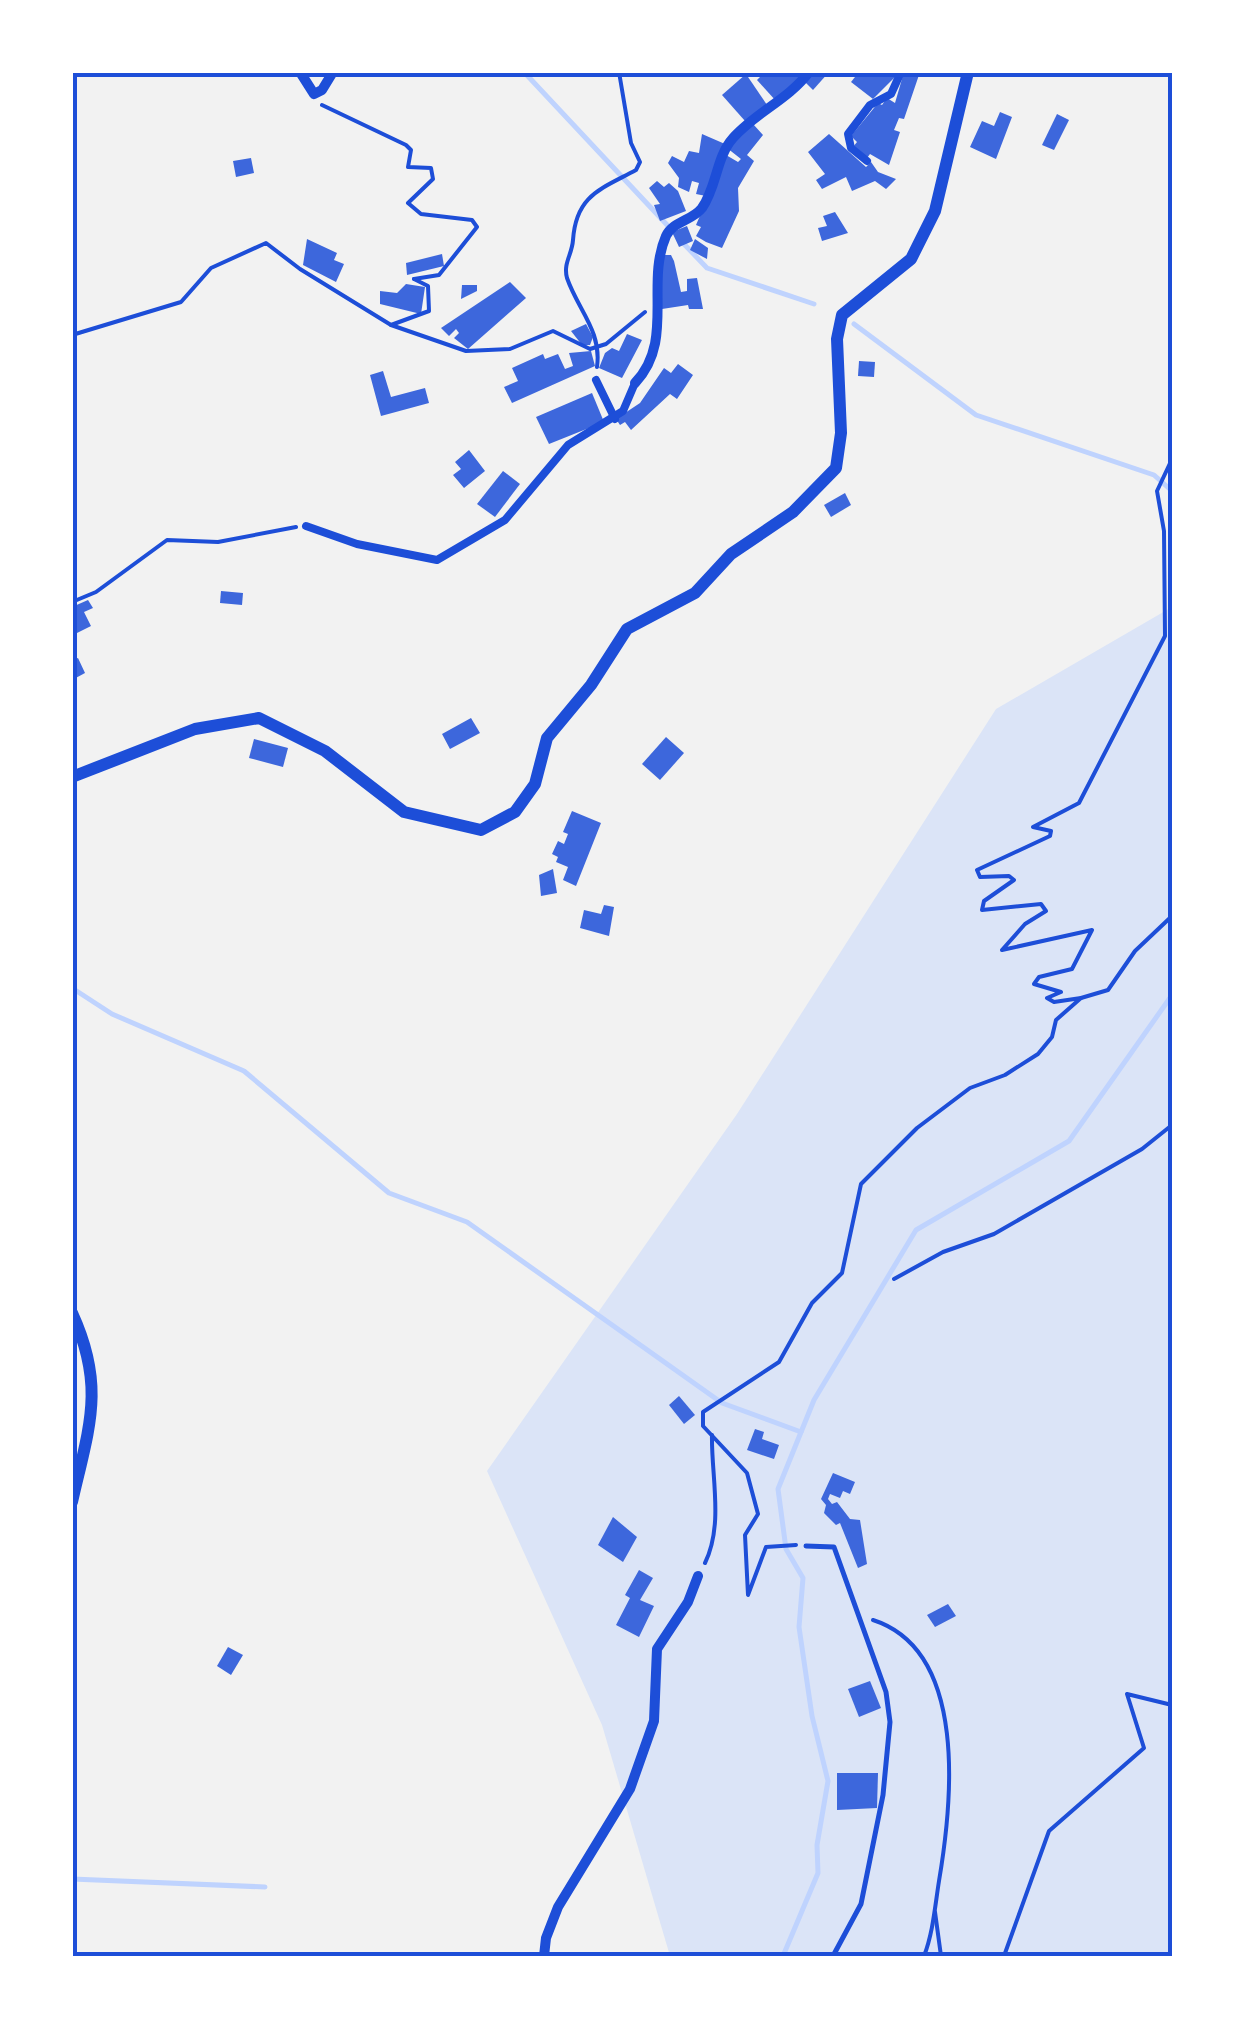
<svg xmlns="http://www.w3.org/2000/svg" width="1245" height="2029" viewBox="0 0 1245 2029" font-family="'Nunito Sans',sans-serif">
	<rect width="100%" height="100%" fill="#f2f2f2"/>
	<path fill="#dbe4f7" d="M1172,607V1956H670L602,1725L487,1471L737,1114L996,709Z"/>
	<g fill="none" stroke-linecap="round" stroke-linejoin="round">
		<g stroke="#bfd3fe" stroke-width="5">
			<path d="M524,72L669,227"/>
			<path d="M683,243L707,268L814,304"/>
			<path d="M854,324L976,415L1154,475L1172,491"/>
			<path d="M72,988L112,1014L244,1071L389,1193L467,1222L722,1403L801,1432"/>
			<path d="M72,1879L265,1887"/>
			<path d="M783,1956L818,1873L817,1845L828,1781L812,1716L799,1627L803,1578L786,1549L778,1489L814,1400L916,1230L1069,1141L1172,995"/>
		</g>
	</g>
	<g fill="#3d67dc">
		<path d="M765,72H795L801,78L776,101L757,80Z"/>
		<path d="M813,72H829L813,90L805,82Z"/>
		<path d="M859,72H894L897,75L873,99L851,82Z"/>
		<path d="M904,72H920L904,119L899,118L894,130L900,132L889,165L870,154L867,158L853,147L857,142L851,136L878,103L882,105L887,98L895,103Z"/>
		<path d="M746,74L767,105L745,121L722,95Z"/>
		<path d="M1000,112L1012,117L996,159L970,147L982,121L994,126Z"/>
		<path d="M1057,114L1069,120L1054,150L1042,145Z"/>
		<path d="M753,124L763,135L747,155L754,161L738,188L739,211L722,248L706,242L696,236L701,227L696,225L726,155L738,162L741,159L727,148Z"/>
		<path d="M702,134L725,144L706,196L696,194L699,183L692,181L689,192L678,187L679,178L668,163L672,156L684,162L689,151L699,153Z"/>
		<path d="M829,134L866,167L871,162L878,172L896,179L886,189L875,181L852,191L846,177L822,189L816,180L825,174L808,152Z"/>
		<path d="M251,158L254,173L236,177L233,161Z"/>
		<path d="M657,181L664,187L669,183L678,191L686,211L660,221L654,205L660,204L649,188Z"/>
		<path d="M835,212L848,233L822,241L818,228L827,226L823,216Z"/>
		<path d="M687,226L693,241L679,247L672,232Z"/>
		<path d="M307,239L337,253L334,260L344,264L336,282L303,265Z"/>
		<path d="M695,239L708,248L707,259L690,250Z"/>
		<path d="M442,254L444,266L407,275L406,263Z"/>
		<path d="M662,255H671L674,261L681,292L687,291V279L697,278L703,309H689L688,305L662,309Z"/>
		<path d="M510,282L526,298L468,349L454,338L459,333L456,329L449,336L441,328Z"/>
		<path d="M406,284L425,287L421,314L380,304V291L397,293Z"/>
		<path d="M462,285H477V291L461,299Z"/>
		<path d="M586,324L593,337L590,345H582L571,331Z"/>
		<path d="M627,334L642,340L622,378L599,368L605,353L612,348L619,351Z"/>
		<path d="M591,351L595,366L512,403L504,387L518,381L512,368L543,354L545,359L558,354L565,369L573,366L569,353Z"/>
		<path d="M859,361L875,362L874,377L858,376Z"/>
		<path d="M678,364L693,375L677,399L670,394L631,430L625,422L620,425L616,419L640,403L664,368L671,373Z"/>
		<path d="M383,371L391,397L425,388L429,403L381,416L370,375Z"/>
		<path d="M592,393L604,422L549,444L536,417Z"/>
		<path d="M469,450L485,471L464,488L453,475L461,469L455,462Z"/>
		<path d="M503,471L520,484L495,517L477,504Z"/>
		<path d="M845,493L851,505L831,517L824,505Z"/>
		<path d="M221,591L243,593L242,605L220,603Z"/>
		<path d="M88,600L93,608L84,612L91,626L77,633L72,607Z"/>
		<path d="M78,658L85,673L72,680V660Z"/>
		<path d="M471,718L480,733L450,749L442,734Z"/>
		<path d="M666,737L684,753L660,780L642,764Z"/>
		<path d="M254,739L288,748L283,767L249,758Z"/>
		<path d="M572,811L601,823L576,886L563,880L568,867L556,862L558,857L552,854L558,841L564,844L568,834L563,832Z"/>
		<path d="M553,869L557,893L541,896L539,875Z"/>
		<path d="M604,905L614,907L609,936L580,928L584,910L601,914Z"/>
		<path d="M679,1396L695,1415L684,1424L669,1405Z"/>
		<path d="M755,1429L764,1432L762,1439L779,1445L774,1459L747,1450Z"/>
		<path d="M833,1473L855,1482L850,1494L843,1491L840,1498L830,1494L828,1499L832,1504L837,1502L850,1519L860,1520L867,1564L858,1568L840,1523L836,1525L824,1513L826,1505L821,1499Z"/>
		<path d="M613,1517L637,1537L623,1562L598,1545Z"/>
		<path d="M639,1570L653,1578L640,1600L654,1606L639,1637L616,1625L630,1598L625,1595Z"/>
		<path d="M948,1604L956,1616L935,1627L927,1615Z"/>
		<path d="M228,1647L243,1655L231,1675L217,1666Z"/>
		<path d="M870,1681L881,1708L859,1717L848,1689Z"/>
		<path d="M837,1773H878L877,1808L837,1810Z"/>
	</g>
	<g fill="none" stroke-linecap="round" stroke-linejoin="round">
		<g stroke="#1d4ed8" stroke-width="4">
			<path d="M322,105L406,145L411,150L408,167L431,168L433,179L408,203L421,214L472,220L477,227L439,275L414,279"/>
			<path d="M391,325L429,311L428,286L414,279"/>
			<path d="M72,335L181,302L211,268L266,243L300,269L391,325L466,351L510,349L553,331L590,349L606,344L645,312"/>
			<path d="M597,367C602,331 578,310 567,278C563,263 572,255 573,240C576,195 601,189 636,170L640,162L631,143L619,72"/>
			<path d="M72,602L96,592L167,540L218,542L296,527"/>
			<path d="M1081,998L1108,990L1135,951L1172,916"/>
			<path d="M894,1279L943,1252L994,1234L1142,1149L1172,1125"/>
			<path d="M796,1545L766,1547L748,1595L745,1535L758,1514L747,1473L703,1426V1412L779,1362L812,1303L842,1273L861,1184L917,1128L970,1088L1005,1075L1038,1054L1052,1037L1056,1020L1081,998L1054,1002L1047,998L1061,992L1034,984L1039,977L1072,969L1092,930L1002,950L1025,924L1046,911L1041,904L982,910L984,901L1014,880L1009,876L980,877L977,870L1050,836L1051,831L1033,827L1079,803L1165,636L1164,531L1157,491L1172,459"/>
			<path d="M705,1563C724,1524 711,1475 712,1435"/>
			<path d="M873,1620C969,1651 952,1804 939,1881C935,1906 933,1933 924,1956"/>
			<path d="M935,1912L941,1956"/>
			<path d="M1004,1956L1049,1831L1144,1748L1127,1694L1172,1705"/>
		</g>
		<path stroke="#1d4ed8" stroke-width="5" d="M806,1546L834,1547L886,1692L890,1722L883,1795L861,1904L833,1956"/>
		<g stroke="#1d4ed8" stroke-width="8">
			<path d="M867,161L851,148L848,134L870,105L891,94L901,72"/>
			<path d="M596,380L615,419"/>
			<path d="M306,526L357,544L437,560L505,520L568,445L623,411L635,383"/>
		</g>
		<g stroke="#1d4ed8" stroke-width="10">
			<path d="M300,72L314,94L322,90L333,72"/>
			<path d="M635,383C675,341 645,284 666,236C673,221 692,221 702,208C717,187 716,157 733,138C756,112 788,100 809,72"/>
			<path d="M544,1956L546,1938L558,1907L630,1789L654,1721L657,1649L688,1602L698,1576"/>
		</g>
		<g stroke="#1d4ed8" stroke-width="12">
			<path d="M72,777L195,729L259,718L325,751L404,812L481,830L515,812L535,784L547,738L591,685L627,629L695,593L731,554L793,512L836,468L841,433L837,339L842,315L911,259L935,211L968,72"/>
			<path d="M72,1313C106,1387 89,1427 72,1502"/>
		</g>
	</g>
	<rect width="1245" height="2029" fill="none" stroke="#ffffff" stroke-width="150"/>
	<rect x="75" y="75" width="1095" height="1879" fill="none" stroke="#1d4ed8" stroke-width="4"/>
</svg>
